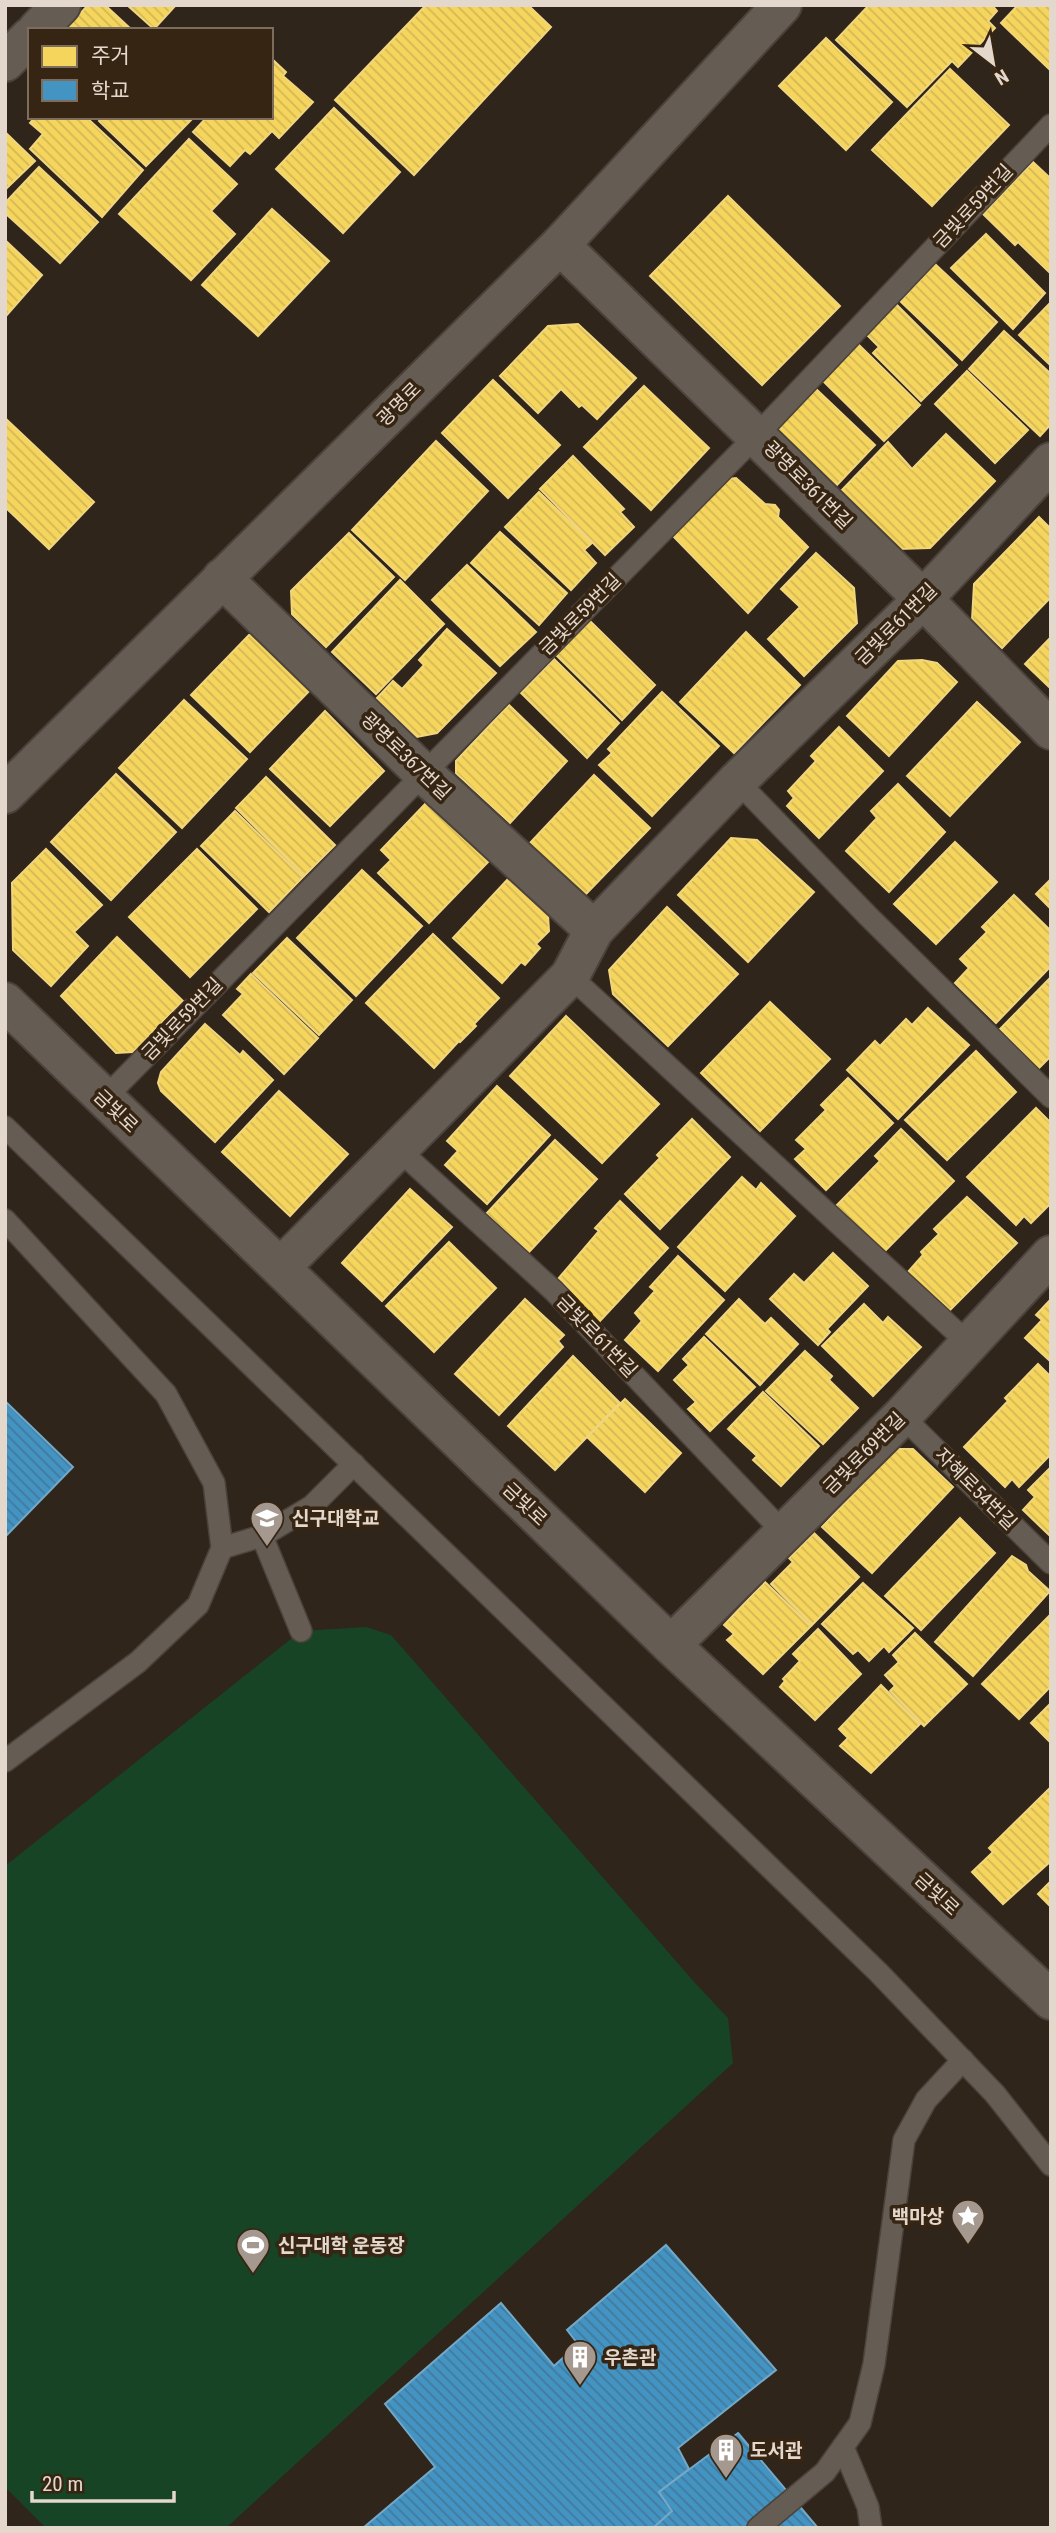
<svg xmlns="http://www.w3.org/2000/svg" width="1056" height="2533" viewBox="0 0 1056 2533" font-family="'Roboto Condensed','Noto Sans KR',sans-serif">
	<defs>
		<pattern id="homes-back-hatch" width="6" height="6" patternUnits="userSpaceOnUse" patternTransform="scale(1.75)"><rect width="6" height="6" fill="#f6d55c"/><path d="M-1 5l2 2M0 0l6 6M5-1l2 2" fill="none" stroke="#d2b756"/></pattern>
		<pattern id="schools-back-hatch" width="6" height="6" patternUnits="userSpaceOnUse" patternTransform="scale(1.75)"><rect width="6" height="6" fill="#4393c3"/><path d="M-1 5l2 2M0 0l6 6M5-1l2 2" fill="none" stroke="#437a9b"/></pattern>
	</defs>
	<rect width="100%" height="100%" fill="#2f251b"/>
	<path fill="#174424" d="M366,1627L391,1635L696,1984L728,2018L733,2063L226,2528H46L5,2487V1866L301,1631Z"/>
	<g fill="url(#homes-back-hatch)" stroke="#f1d67e" stroke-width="2">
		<path d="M88,5H105L132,30H65Z"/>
		<path d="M127,5H176L154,29Z"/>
		<path d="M426,5H528L551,27L414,175L335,100Z"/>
		<path d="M869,5H992L997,11L988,21L995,28L958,67L952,61L907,107L836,40Z"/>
		<path d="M1018,5H1051V71L1001,23Z"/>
		<path d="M826,38L892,102L846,150L779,86Z"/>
		<path d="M271,58L286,72L283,76L313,102L279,138L272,131L250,154L245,150L230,166L193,132L207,117H271Z"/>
		<path d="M950,69L1009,125L932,206L872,150Z"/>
		<path d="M334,108L400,172L343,233L276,169Z"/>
		<path d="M35,117H86L143,170L102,217L30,149L43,134L30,123Z"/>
		<path d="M103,117H194L146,166L99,121Z"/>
		<path d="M5,132L35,161L5,190Z"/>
		<path d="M189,139L237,184L211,211L235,234L191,280L119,214Z"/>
		<path d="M1033,162L1049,177L1051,176V274L1018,242L1015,245L983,214Z"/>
		<path d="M39,167L98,222L60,263L5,213V203Z"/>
		<path d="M728,196L840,306L762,385L650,276Z"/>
		<path d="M272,209L329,261L258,336L202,285Z"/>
		<path d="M986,234L1045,293L1013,329L951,268Z"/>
		<path d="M5,240L42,275L6,316L5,315Z"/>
		<path d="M935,264L997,322L962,360L900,301Z"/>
		<path d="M1051,302V366L1019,335Z"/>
		<path d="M896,304L957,365L921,401L873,353L879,347L866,334Z"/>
		<path d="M578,324L636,378L597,419L582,405L579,407L561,389L538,413L500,376L548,326Z"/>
		<path d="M1004,331L1051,374V424L1040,436L969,369Z"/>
		<path d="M858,344L920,405L884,441L823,381Z"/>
		<path d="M967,371L1028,430L995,463L935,404Z"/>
		<path d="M493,380L560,445L508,498L442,433Z"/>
		<path d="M644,386L709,448L651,510L584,447Z"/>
		<path d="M814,387L875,445L836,486L775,429Z"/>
		<path d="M5,418L94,502L49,549L5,507Z"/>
		<path d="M946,434L995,481L930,548L898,549L840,492L888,442L912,469Z"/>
		<path d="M436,441L488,491L405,580L352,530Z"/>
		<path d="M573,456L624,509L620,512L634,527L605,555L540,489Z"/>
		<path d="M736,478L765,504L775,505L779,510L778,517L808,547L748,613L672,535L728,479Z"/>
		<path d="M539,492L592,543L584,550L596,563L571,590L505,527Z"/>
		<path d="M1039,517L1051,529V597L1002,648L972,620L974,584Z"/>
		<path d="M500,532L567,593L539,625L471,563Z"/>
		<path d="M349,533L394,577L326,647L292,614L291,591Z"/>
		<path d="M816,553L854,588L857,623L804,676L768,639L800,607L781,589Z"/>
		<path d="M467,565L536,632L500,666L432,600Z"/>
		<path d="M400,580L444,624L376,694L332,652Z"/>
		<path d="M590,621L655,685L622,720L556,655Z"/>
		<path d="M447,629L496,673L437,733L417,737L376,699L393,681L402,689L424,665L419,660Z"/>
		<path d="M746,632L800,685L734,753L680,702Z"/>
		<path d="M266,634L316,684L250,752L191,695L249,635Z"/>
		<path d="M1051,637V689L1025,664Z"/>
		<path d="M554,659L619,723L587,758L521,693Z"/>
		<path d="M922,660L937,663L957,682L889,756L847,716L898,661Z"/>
		<path d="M662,692L719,746L652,816L599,765L612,753L608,749Z"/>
		<path d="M184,700L247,759L182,828L119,768Z"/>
		<path d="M977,702L1020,742L950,816L907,776Z"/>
		<path d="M509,705L567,761L510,823L456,773V761Z"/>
		<path d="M325,711L384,771L330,826L270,769Z"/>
		<path d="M839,727L883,771L819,838L787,806L794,798L788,791L816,761L811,756Z"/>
		<path d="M116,774L176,832L111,900L51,842Z"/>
		<path d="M594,775L650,828L583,897L529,844Z"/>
		<path d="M266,777L335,845L304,876L236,808Z"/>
		<path d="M898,784L945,832L889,892L846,851L877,818L871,811Z"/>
		<path d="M428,801L489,861L429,923L378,873L391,860L381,850Z"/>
		<path d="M235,811L303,877L269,912L201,846Z"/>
		<path d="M731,838L757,840L814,892L748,962L678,895Z"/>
		<path d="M955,842L997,882L936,944L894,904Z"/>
		<path d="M46,849L102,905L74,932L88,946L51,986L13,950L12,883Z"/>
		<path d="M197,849L257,909L190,977L129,917Z"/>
		<path d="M362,870L422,926L356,996L297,938Z"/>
		<path d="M508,879L548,915L549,931L536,944L540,948L525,965L521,962L502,983L453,938Z"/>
		<path d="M1051,879V909L1036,894Z"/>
		<path d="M1014,895L1051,931V966L996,1023L955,983L969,968L960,959L987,932L982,927Z"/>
		<path d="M667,907L738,974L668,1046L613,994L609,970Z"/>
		<path d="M433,934L499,998L474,1024L476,1026L460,1042L459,1041L434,1068L366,1003Z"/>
		<path d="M117,937L183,1001L133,1052L116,1053L61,996Z"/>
		<path d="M287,938L352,1000L319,1035L253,973Z"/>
		<path d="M251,974L318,1038L284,1074L223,1015L243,994L237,989Z"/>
		<path d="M1051,977V1056L1038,1069L1000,1029Z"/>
		<path d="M770,1002L830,1059L760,1131L701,1073Z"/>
		<path d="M928,1008L969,1045L898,1119L847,1070L875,1041L880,1046L906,1019L912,1025Z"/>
		<path d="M566,1016L659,1104L602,1163L510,1076Z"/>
		<path d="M205,1024L240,1055L243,1051L273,1080L215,1142L161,1091L158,1083L161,1072Z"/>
		<path d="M976,1051L1016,1092L947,1160L905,1120Z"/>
		<path d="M848,1078L893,1123L826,1190L795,1159L806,1149L796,1140L826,1110L821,1105Z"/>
		<path d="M497,1086L550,1135L487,1204L445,1165L458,1151L447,1141Z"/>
		<path d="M279,1091L348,1154L290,1216L222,1152Z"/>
		<path d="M1036,1108L1051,1123V1203L1031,1223L1024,1216L1016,1225L967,1177Z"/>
		<path d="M692,1119L730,1157L660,1229L625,1194L660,1158L657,1155Z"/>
		<path d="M901,1129L954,1181L881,1255L834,1208L880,1161L875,1156Z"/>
		<path d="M555,1140L597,1179L529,1252L486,1214Z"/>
		<path d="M742,1177L756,1190L761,1183L795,1216L725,1291L678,1247Z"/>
		<path d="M410,1189L452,1227L382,1301L342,1263Z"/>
		<path d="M967,1197L1017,1243L947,1313L907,1273L923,1255L921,1252L939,1234L934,1229Z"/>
		<path d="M620,1201L668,1248L599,1322L568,1293L571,1290L558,1279L599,1231L595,1228Z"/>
		<path d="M449,1242L496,1288L434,1352L386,1306Z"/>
		<path d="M833,1253L868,1286L827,1329L830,1332L818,1345L770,1299L794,1274L804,1283Z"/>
		<path d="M678,1256L724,1300L658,1371L625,1340L642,1321L635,1313L655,1291L650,1287Z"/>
		<path d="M525,1299L564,1335L558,1341L563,1347L499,1415L455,1374Z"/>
		<path d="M739,1299L765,1324L771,1318L798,1344L760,1385L706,1334Z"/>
		<path d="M1051,1299V1362L1025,1338L1042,1320L1036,1315Z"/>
		<path d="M864,1304L883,1323L888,1317L921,1347L873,1396L822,1346Z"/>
		<path d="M704,1337L755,1387L710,1431L688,1409L696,1402L674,1380L689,1365L683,1359Z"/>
		<path d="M805,1351L832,1376L829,1380L858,1408L823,1444L766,1391Z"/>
		<path d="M573,1356L620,1403L555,1470L508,1426Z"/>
		<path d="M1038,1364L1051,1377V1454L1019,1487L1012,1479L1005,1487L964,1447L1008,1401L1005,1398Z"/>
		<path d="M763,1392L819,1446L781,1486L753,1460L757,1456L728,1429Z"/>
		<path d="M625,1399L681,1453L645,1492L587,1437Z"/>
		<path d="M896,1449H913L953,1487L872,1573L822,1527Z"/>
		<path d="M1051,1467V1537L1023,1510L1035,1497L1028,1490Z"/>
		<path d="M960,1518L995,1553L921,1630L885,1596Z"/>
		<path d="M814,1533L859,1577L812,1625L771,1584L793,1562L789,1558Z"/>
		<path d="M1012,1556L1026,1565L1028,1571L1050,1591L973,1676L935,1642Z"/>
		<path d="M765,1582L811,1626L763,1674L727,1640L734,1634L724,1625Z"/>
		<path d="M863,1583L913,1628L889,1652L884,1646L869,1661L858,1650L853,1654L822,1624Z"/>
		<path d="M1051,1614V1686L1019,1719L982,1684Z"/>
		<path d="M818,1629L861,1674L815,1720L780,1687L785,1681L783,1679L800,1661L793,1654Z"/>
		<path d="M915,1633L967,1684L924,1726L890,1691L895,1686L885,1675L899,1662L893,1655Z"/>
		<path d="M881,1685L920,1724L871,1773L840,1746L848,1738L839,1729Z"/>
		<path d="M1051,1703V1743L1031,1723Z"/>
		<path d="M1051,1787V1861L1003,1904L972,1872L993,1852L989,1848Z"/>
		<path d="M1051,1881V1907L1038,1894Z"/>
	</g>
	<g fill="url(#schools-back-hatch)" stroke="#73a8c6" stroke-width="2">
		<path d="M5,1401L73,1467L5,1537Z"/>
		<path d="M666,2245L776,2370L678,2448L689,2469L659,2492L672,2511L653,2528H363L435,2467L385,2404L501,2303L554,2366L578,2344L567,2330Z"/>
		<path d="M738,2433L818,2528H653L672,2511L659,2492Z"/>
	</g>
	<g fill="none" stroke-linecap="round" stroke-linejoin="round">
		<defs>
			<g id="service">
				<path d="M737,781L868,916L1051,1097"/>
				<path d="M570,976L968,1343"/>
				<path d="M104,1099L757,435L1051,125"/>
				<path d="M5,1127L879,1973L995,2094L1051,2165"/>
				<path d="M399,1150L554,1291L784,1533"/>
				<path d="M5,1220L166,1394L214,1483L222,1548L198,1605L138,1662L5,1761"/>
				<path d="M902,1416L1051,1563"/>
				<path d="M262,1536L301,1631"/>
				<path d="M222,1548L262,1536L312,1506L354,1464"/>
				<path d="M843,2447L868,2507L871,2528"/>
				<path d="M758,2528L825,2472L860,2423L874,2364L904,2140L926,2100L963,2060"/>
			</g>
			<g id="minor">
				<path d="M37,30L61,5"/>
				<path d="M5,62L30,37"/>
				<path d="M560,245L923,599L1051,730"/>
				<path d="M222,578L423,773L594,930"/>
				<path d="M281,1267L570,976L594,930L737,781L923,599L1051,462"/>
				<path d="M671,1645L902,1416L1051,1255"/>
			</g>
			<path id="tertiary" d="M5,1002L671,1645L1051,2000"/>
			<path id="secondary" d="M5,794L560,245L782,5"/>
		</defs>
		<use href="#service" stroke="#4b423b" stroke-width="24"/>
		<use href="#minor" stroke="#4b423b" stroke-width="42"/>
		<use href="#tertiary" stroke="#4b423b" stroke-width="42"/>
		<use href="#secondary" stroke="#4b423b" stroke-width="42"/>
		<use href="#service" stroke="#655c54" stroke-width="21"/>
		<use href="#minor" stroke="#655c54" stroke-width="38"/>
		<use href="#tertiary" stroke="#655c54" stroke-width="38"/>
		<use href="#secondary" stroke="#655c54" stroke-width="38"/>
	</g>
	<defs>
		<symbol id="university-pin" viewBox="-11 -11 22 30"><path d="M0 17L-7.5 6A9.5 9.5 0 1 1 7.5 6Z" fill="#a5998f" stroke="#372513"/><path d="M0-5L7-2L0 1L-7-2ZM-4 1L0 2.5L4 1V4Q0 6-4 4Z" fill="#fff"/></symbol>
		<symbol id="sight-pin" viewBox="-11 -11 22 30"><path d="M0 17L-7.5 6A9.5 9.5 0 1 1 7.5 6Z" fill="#a5998f" stroke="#372513"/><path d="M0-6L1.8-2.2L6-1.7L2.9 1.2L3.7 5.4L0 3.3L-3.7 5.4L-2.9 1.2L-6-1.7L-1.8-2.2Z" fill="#fff"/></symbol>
		<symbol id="stadium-pin" viewBox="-11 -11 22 30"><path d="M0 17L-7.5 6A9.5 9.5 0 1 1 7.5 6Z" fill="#a5998f" stroke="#372513"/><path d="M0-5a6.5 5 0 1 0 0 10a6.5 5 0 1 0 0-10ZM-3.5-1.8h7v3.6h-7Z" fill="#fff"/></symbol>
		<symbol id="building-pin" viewBox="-11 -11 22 30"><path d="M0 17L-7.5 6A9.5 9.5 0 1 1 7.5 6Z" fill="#a5998f" stroke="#372513"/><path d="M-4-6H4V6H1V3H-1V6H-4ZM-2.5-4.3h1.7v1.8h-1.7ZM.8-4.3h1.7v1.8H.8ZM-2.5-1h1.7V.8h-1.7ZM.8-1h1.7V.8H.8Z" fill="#fff"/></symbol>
	</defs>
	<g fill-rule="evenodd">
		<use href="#university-pin" x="248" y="1499" width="38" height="52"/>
		<use href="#sight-pin" x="949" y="2197" width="38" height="52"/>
		<use href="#stadium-pin" x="234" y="2226" width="38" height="52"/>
		<use href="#building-pin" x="561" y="2338" width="38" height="52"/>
		<use href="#building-pin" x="707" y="2431" width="38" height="52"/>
	</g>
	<g text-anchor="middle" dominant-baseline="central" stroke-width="7" stroke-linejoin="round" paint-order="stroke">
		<g font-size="19" fill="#e4d8cd" stroke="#372513">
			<text transform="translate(973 206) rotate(-47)">금빛로59번길</text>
			<text transform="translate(399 404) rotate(-45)">광명로</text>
			<text transform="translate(808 485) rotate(45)">광명로361번길</text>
			<text transform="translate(580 614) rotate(-45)">금빛로59번길</text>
			<text transform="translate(896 624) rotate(-45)">금빛로61번길</text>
			<text transform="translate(406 756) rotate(44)">광명로367번길</text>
			<text transform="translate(182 1019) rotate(-46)">금빛로59번길</text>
			<text transform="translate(116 1111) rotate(44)">금빛로</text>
			<text transform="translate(597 1336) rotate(46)">금빛로61번길</text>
			<text transform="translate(864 1453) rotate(-45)">금빛로69번길</text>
			<text transform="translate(976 1489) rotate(45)">자혜로54번길</text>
			<text transform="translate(525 1504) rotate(44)">금빛로</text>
			<text transform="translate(937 1894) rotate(43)">금빛로</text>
		</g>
		<g font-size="19" font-weight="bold" fill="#e4d8cd" stroke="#372513" text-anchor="start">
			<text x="292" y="1518">신구대학교</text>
			<text x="944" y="2216" text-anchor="end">백마상</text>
			<text x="278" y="2245">신구대학 운동장</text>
			<text x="604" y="2357">우촌관</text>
			<text x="750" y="2450">도서관</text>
		</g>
	</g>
	<rect width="1056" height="2533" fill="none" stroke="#e4d8cd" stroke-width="14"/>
	<rect x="28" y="28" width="245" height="91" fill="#372513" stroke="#7c6d5d" stroke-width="2"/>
	<rect x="42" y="46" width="35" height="21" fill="#f6d55c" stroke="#7c6d5d" stroke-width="2"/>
	<text x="91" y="63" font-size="21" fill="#e4d8cd">주거</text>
	<rect x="42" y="80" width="35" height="21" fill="#4393c3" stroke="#7c6d5d" stroke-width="2"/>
	<text x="91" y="98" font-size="21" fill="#e4d8cd">학교</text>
	<g transform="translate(993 63) rotate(149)" stroke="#372513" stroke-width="5" paint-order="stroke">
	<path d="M0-5L12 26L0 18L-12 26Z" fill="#e4d8cd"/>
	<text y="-10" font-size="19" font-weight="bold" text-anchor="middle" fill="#e4d8cd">N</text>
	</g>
	<path d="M32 2491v10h142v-10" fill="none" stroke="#e4d8cd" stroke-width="3.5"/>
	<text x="42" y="2491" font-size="21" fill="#e4d8cd" stroke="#372513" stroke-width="5" paint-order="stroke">20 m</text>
</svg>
